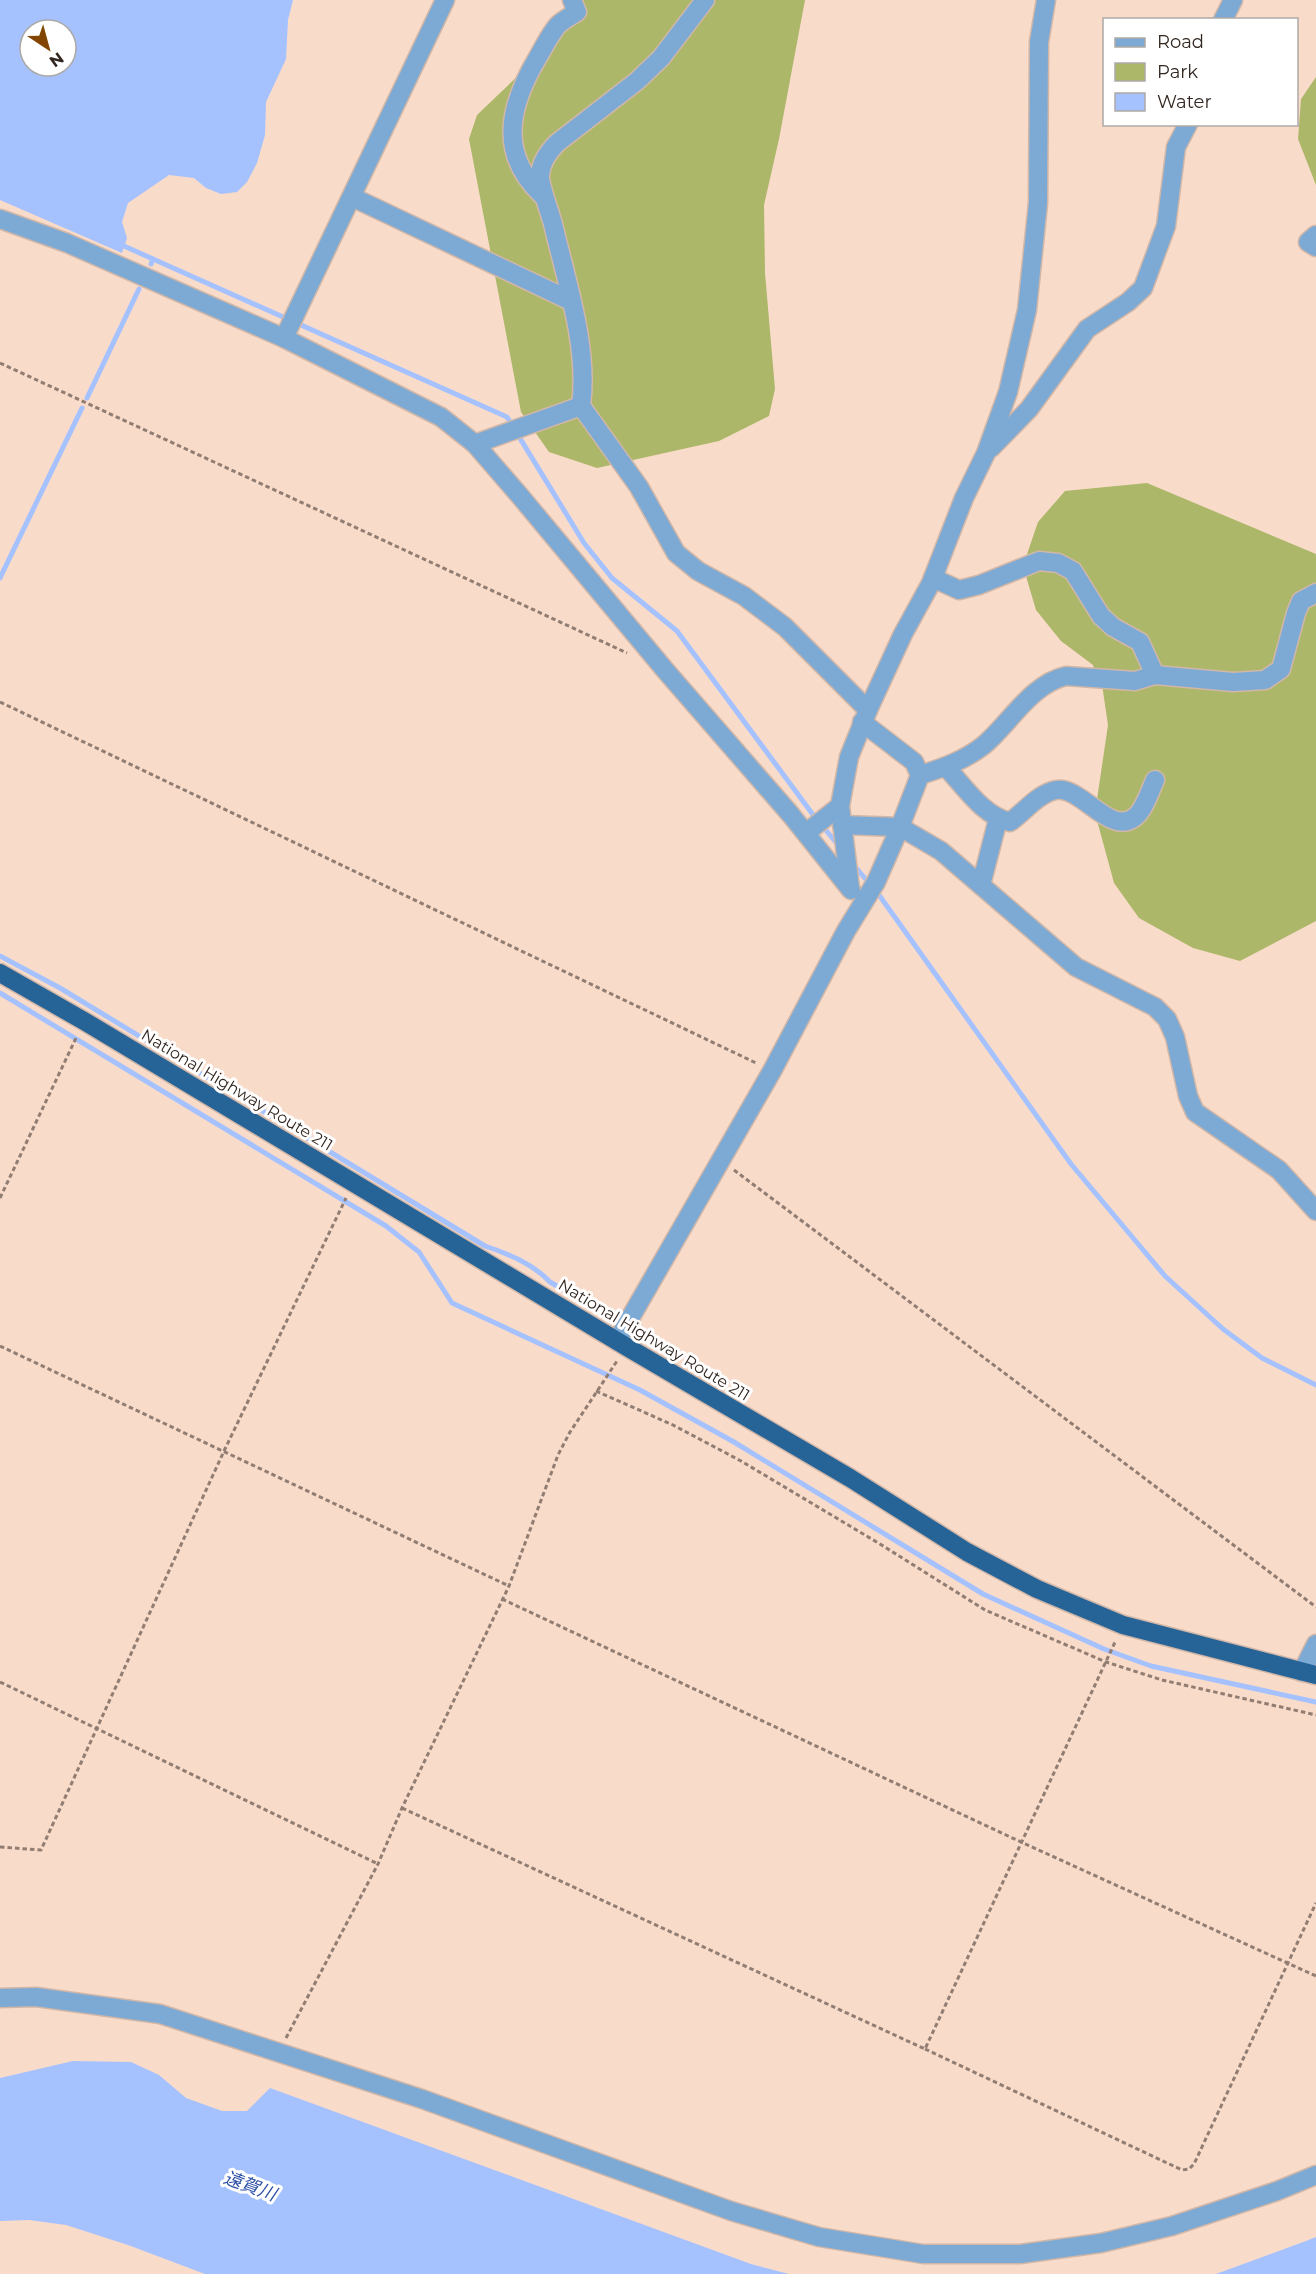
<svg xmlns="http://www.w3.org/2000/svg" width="1316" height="2274" viewBox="0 0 1316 2274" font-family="Montserrat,'Noto Sans JP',sans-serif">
	<rect width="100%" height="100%" fill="#f9dbca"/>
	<g fill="#acb769">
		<path d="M580,0H805L779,139L764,205L765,273L775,389L769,416L719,441L597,468L549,452L521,412L469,139L477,115L525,69Z"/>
		<path d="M1316,77V185L1298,139L1301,99Z"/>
		<path d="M1147,483L1316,554V921L1240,961L1193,948L1139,918L1114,883L1095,813L1108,725L1100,671L1094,670L1093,665L1061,641L1036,610L1023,566L1038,522L1065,491Z"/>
	</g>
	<g fill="#a5c2ff" fill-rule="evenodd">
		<path d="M0,0H293L288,20L286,59L266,102L265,135L257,163L247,182L237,192L221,194L206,188L194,178L169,175L128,203L122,222L127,238L122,253L0,200ZM30,30H66V66H30Z"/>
		<path d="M73,2061L131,2062L159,2075L186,2098L222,2111H247L270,2088L751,2264L789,2274H205L128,2245L66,2225L29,2220L0,2221V2078Z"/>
		<path d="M1316,2237V2274H1216L1306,2241Z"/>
	</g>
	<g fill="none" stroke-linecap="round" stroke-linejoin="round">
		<g stroke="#a5c2ff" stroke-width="5">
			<path d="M124,246L153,259L151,264"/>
			<path d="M153,259L507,417L584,543L612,578L677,631L814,816L839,846"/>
			<path d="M87,398L139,289"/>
			<path d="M0,578L82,408"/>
			<path d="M852,863L879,895L1071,1164L1165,1276L1223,1329L1262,1358L1316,1385"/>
			<path d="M0,956L60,988L485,1246C509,1254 533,1264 550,1282L611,1317"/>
			<path d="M0,993L386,1226L419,1252L452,1303L640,1390L734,1442L983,1594L1104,1649L1151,1666L1316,1702"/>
		</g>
		<defs>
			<g id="minor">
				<path d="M705,0L661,58L637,81L557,143C548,152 541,162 540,175C539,183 550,213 553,224C566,280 589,348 581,406L639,487L676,553L698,571L744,596L785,627L868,710"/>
				<path d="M1223,20L1233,0"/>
				<path d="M542,195C497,153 510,104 538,57C544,47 550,34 558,25C563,20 571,16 577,12L572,0"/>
				<path d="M352,197L571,301"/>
				<path d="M0,219L67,243L284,338L441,417L475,444L520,496L665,670L791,815L851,890"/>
				<path d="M1316,235L1308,242L1316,247"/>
				<path d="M284,338L445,0"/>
				<path d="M475,444L581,406"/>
				<path d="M991,448L1029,409L1087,329L1128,302L1143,288L1166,226L1176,147L1188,124"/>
				<path d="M933,578L959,590L979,585L1039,561L1058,563L1073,571L1101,616L1113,627L1140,642L1155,675"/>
				<path d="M862,722L914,762L920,775"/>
				<path d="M946,767C964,786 983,816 1010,822C1024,812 1039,793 1056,790C1082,786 1110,837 1135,817C1144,810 1150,791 1155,780"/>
				<path d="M842,825L900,827L941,851L1076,967L1155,1007L1167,1019L1175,1037L1188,1096L1195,1112L1279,1170L1316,1211"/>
				<path d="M806,833L840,806"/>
				<path d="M981,885L998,819"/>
				<path d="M850,888L840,806L849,757L868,710L903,634L931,583L964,498L986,453L1008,392L1027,310L1038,203L1039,42L1046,0"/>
				<path d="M617,1341L772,1071L846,931L876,882L900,827L920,775C943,768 965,760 984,745C1010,723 1031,684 1066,676L1135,681L1155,675L1233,682L1265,680L1281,669L1296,613L1301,601L1316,593"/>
				<path d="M1302,1672L1316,1644"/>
				<path d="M0,1998L36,1997L160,2014L422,2099L731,2211L819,2237L923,2254H1020L1101,2243L1172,2226L1277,2191L1316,2175"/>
			</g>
			<path id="highway" d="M0,973L84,1021L627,1347L850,1478L967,1552L1037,1589L1123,1625L1316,1675"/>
		</defs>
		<use href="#minor" stroke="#d1b7a8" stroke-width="21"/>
		<use href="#highway" stroke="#d1b7a8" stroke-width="21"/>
		<g stroke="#917d72" stroke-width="3" stroke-dasharray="4.5 3" stroke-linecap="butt">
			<path d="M0,363L627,653"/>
			<path d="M0,702L756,1063"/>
			<path d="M734,1170L1316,1607"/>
			<path d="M0,1198L77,1036"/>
			<path d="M0,1346L509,1586"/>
			<path d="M596,1391L673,1425L741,1461L880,1544L985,1610L1106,1662L1162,1680L1316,1715"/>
			<path d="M502,1599L1021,1842L1316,1976"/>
			<path d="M0,1682L378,1864"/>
			<path d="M402,1808L925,2049L1116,1640"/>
			<path d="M0,1847L41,1850L224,1451L346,1198"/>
			<path d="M286,2038L378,1864L402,1808L509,1586L558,1455L570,1432L617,1361"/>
			<path d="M925,2049L1182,2170L1189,2169L1194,2164L1316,1903"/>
		</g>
		<use href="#minor" stroke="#7daad4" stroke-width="18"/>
		<use href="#highway" stroke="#266498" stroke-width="18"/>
	</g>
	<g text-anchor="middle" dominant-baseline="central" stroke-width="6" stroke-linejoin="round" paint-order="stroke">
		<g font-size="16" fill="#322720" stroke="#fff">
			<text transform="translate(237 1090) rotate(31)">National Highway Route 211</text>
			<text transform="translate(654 1340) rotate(31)">National Highway Route 211</text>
		</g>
		<g font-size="18" font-style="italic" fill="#2d51a7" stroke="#fff">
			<text transform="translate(250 2186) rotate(20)">遠賀川</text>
		</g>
	</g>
	<rect x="1103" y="18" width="195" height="108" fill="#ffffff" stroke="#ada9a6" stroke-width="1.5"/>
	<rect x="1115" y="38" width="30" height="9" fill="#7daad4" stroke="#ada9a6" stroke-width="1.5"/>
	<text x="1157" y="48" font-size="18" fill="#322720">Road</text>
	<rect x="1115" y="63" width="30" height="18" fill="#acb769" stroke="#ada9a6" stroke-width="1.5"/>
	<text x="1157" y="78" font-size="18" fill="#322720">Park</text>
	<rect x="1115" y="93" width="30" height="18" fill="#a5c2ff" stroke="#ada9a6" stroke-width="1.5"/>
	<text x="1157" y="108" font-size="18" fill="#322720">Water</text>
	<g transform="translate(48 48) rotate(144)"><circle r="28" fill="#ffffff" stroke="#ada9a6" stroke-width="1.5"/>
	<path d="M0-4.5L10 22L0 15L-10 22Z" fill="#824501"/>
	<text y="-9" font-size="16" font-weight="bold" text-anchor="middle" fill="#322720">N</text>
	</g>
</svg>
